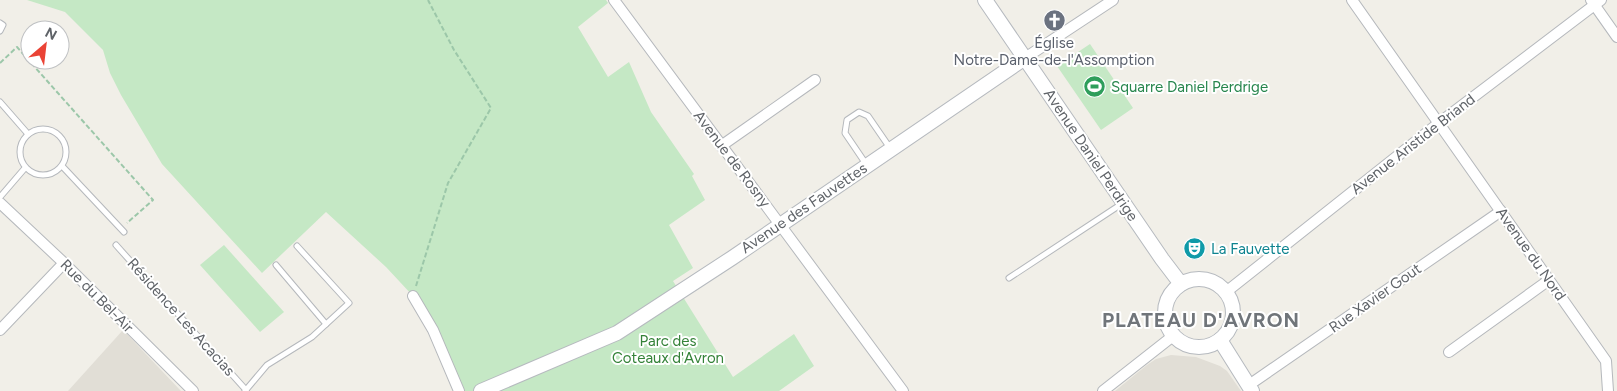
<svg xmlns="http://www.w3.org/2000/svg" width="1617" height="391" viewBox="0 0 1617 391" font-family="Figtree,sans-serif">
	<rect width="100%" height="100%" fill="#f1efe8"/>
	<g fill="#e1ded6">
		<path d="M123,330L181,391H68Z"/>
		<path d="M1171,355L1196,357L1220,366L1227,371L1241,391H1115L1147,365L1156,359Z"/>
	</g>
	<g fill="#c5e8c5">
		<path d="M27,0H606L608,3L578,27L608,77L629,62L651,112L694,174L692,176L705,200L669,225L693,268L673,281L733,377L794,334L814,366L779,391H459L413,296L386,267L326,212L262,273L162,164L121,95L110,73L103,50L65,12Z"/>
		<path d="M1090,44L1133,108L1101,130L1057,66Z"/>
		<path d="M224,245L284,312L260,332L200,265Z"/>
	</g>
	<g fill="none" stroke-linecap="round" stroke-linejoin="round">
		<defs>
			<g id="lane">
				<path d="M0,23L3,25L0,31"/>
				<path d="M0,102L28,134"/>
				<circle cx="43" cy="152" r="23"/>
				<path d="M866,164L845,133L847,120L859,112L868,116L890,148"/>
				<path d="M62,166L124,232"/>
				<path d="M0,197L25,168"/>
				<path d="M116,245L246,390"/>
				<path d="M276,265L326,324"/>
				<path d="M1009,278L1123,203"/>
				<path d="M245,391L267,365L312,337L349,303L297,246"/>
			</g>
			<g id="street">
				<path d="M614,0L903,391"/>
				<path d="M1352,0L1606,361L1608,391"/>
				<path d="M1591,0L1617,37"/>
				<path d="M1025,58L1113,0"/>
				<path d="M721,146L815,80"/>
				<path d="M0,203L64,263L193,391"/>
				<path d="M1226,292L1439,123L1601,0"/>
				<path d="M413,296L433,330L459,391"/>
				<path d="M0,330L64,263"/>
				<path d="M1449,352L1549,280"/>
				<path d="M1249,385L1501,211"/>
				<path d="M1103,391L1173,336"/>
			</g>
			<g id="secondary">
				<path d="M985,0L1162,259L1181,284"/>
				<circle cx="1199" cy="313" r="34"/>
				<path d="M1220,340L1252,391"/>
				<path d="M481,391L617,333L732,258L1025,58"/>
			</g>
		</defs>
		<use href="#lane" stroke="#b5b8bc" stroke-width="7"/>
		<use href="#street" stroke="#b5b8bc" stroke-width="12"/>
		<use href="#secondary" stroke="#b6babf" stroke-width="16"/>
		<g stroke="#9cc7a9" stroke-width="2" stroke-dasharray="5 2.5" stroke-linecap="butt">
			<path d="M0,63L17,47L153,200L127,223"/>
			<path d="M416,286L448,183L491,108L454,50L428,0"/>
		</g>
		<use href="#lane" stroke="#fff" stroke-width="5"/>
		<use href="#street" stroke="#fff" stroke-width="10"/>
		<use href="#secondary" stroke="#fff" stroke-width="14"/>
	</g>
	<defs>
		<symbol id="church-disc" viewBox="-11 -11 22 22"><circle r="9.5" fill="#6b7280" stroke="#fff"/><path d="M-1.2-6h2.4v3.5h3.3v2.4h-3.3V6h-2.4V-.1h-3.3v-2.4h3.3Z" fill="#fff"/></symbol>
		<symbol id="stadium-disc" viewBox="-11 -11 22 22"><circle r="9.5" fill="#2e9e5b" stroke="#fff"/><path d="M0-5a6.5 5 0 1 0 0 10a6.5 5 0 1 0 0-10ZM-3.5-1.8h7v3.6h-7Z" fill="#fff"/></symbol>
		<symbol id="theatre-disc" viewBox="-11 -11 22 22"><circle r="9.5" fill="#0f9aa8" stroke="#fff"/><path d="M-5-5.5Q0-4 5-5.5V0Q5 5 0 6Q-5 5-5 0ZM-3.3-2.5H-1v1.5H-3.3ZM1-2.5H3.3v1.5H1ZM-2.8 1Q0 5.5 2.8 1Z" fill="#fff"/></symbol>
	</defs>
	<g fill-rule="evenodd">
		<use href="#church-disc" x="1042" y="8" width="25" height="25"/>
		<use href="#stadium-disc" x="1082" y="74" width="25" height="25"/>
		<use href="#theatre-disc" x="1182" y="236" width="25" height="25"/>
	</g>
	<g text-anchor="middle" dominant-baseline="central" stroke-width="4" stroke-linejoin="round" paint-order="stroke">
		<g font-size="15" fill="#5b616d" stroke="#fff">
			<text x="1054" y="43">Église<tspan x="1054" dy="17">Notre-Dame-de-l'Assomption</tspan></text>
		</g>
		<g font-size="15" fill="#27864d" stroke="#fff" text-anchor="start">
			<text x="1111" y="87">Squarre Daniel Perdrige</text>
		</g>
		<g font-size="15" fill="#5f6368" stroke="#fff">
			<text transform="translate(1413 144) rotate(-38)">Avenue Aristide Briand</text>
			<text transform="translate(1091 155) rotate(56)">Avenue Daniel Perdrige</text>
			<text transform="translate(732 159) rotate(53)">Avenue de Rosny</text>
			<text transform="translate(804 208) rotate(-34)">Avenue des Fauvettes</text>
			<text transform="translate(1531 254) rotate(55)">Avenue du Nord</text>
			<text transform="translate(97 296) rotate(45)">Rue du Bel-Air</text>
			<text transform="translate(1375 298) rotate(-35)">Rue Xavier Gout</text>
			<text transform="translate(181 317) rotate(48)">Résidence Les Acacias</text>
		</g>
		<g font-size="15" fill="#0d838f" stroke="#fff" text-anchor="start">
			<text x="1211" y="249">La Fauvette</text>
		</g>
		<g font-size="15" fill="#348238" stroke="#fff">
			<text x="668" y="341">Parc des<tspan x="668" dy="17">Coteaux d'Avron</tspan></text>
		</g>
		<g font-size="20" font-weight="bold" letter-spacing="1" fill="#70757a" stroke="#fff">
			<text x="1201" y="320">PLATEAU D'AVRON</text>
		</g>
	</g>
	<g transform="translate(45 45) rotate(28)"><circle r="24" fill="#ffffff" stroke="#bfc1c3"/>
	<path d="M0-4L9 19L0 12L-9 19Z" fill="#ea4335"/>
	<text y="-8" font-size="14" font-weight="bold" text-anchor="middle" fill="#5f6368">N</text>
	</g>
</svg>
